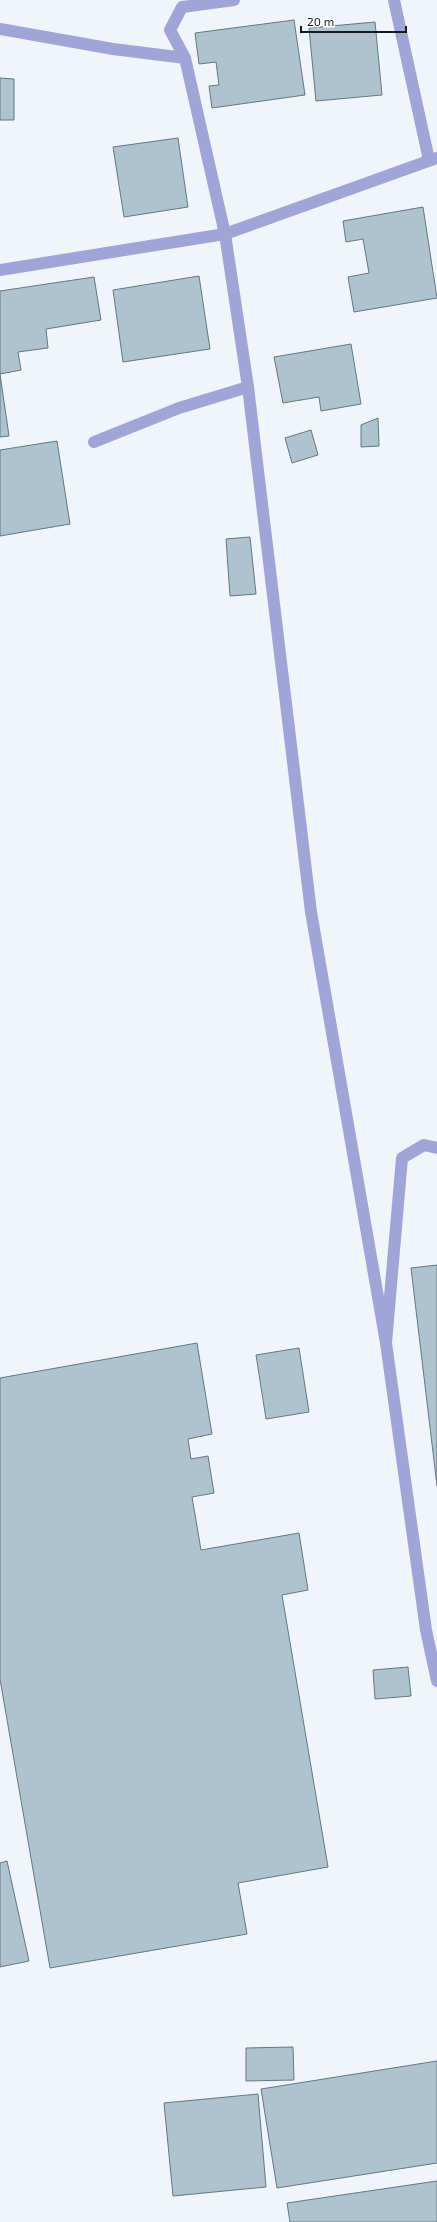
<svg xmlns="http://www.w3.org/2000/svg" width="437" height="2222" viewBox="0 0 437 2222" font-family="'Exo 2',sans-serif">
	<rect width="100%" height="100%" fill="#f0f5fc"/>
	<g fill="#aec2cf" stroke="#647783">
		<path d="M294,20L305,95L212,108L209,86L219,85L216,62L199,64L195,33Z"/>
		<path d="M375,22L382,95L316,101L309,28Z"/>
		<path d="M0,78L14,79V120H0Z"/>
		<path d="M178,138L188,207L124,217L113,147Z"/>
		<path d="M423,207L437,298L354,312L348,277L369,273L363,239L346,242L343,221Z"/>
		<path d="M199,276L210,349L123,362L113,290Z"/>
		<path d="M94,277L101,320L46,329L48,348L18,352L21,370L0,374V291Z"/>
		<path d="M351,344L361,404L321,411L319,397L283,403L274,357Z"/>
		<path d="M0,374L9,436L0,437Z"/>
		<path d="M378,418L379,446L361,447V425Z"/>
		<path d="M311,430L318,455L292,463L285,438Z"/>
		<path d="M57,441L70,524L0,536V450Z"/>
		<path d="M250,537L256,594L230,596L226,539Z"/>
		<path d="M437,1265V1486L411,1268Z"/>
		<path d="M197,1343L212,1434L188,1439L191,1459L208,1456L214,1493L192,1497L201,1550L299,1533L308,1590L282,1595L328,1867L238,1883L247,1934L50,1968L0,1679V1378Z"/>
		<path d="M299,1348L309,1412L266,1419L256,1355Z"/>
		<path d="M408,1667L411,1696L375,1699L373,1670Z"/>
		<path d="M7,1861L29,1961L0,1967V1863Z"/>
		<path d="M293,2047L294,2080L246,2081V2048Z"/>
		<path d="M437,2061V2163L277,2188L261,2089Z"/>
		<path d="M258,2094L266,2187L173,2196L164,2103Z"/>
		<path d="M437,2181V2222H290L287,2203Z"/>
	</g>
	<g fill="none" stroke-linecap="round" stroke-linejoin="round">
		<path stroke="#a0a4d7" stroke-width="12" d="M437,1148L424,1145L402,1158L386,1343L426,1630L437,1681"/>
		<g stroke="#a0a4d7" stroke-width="12">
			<path d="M394,0L429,160"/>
			<path d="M0,29L113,49L185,58L225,234L248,387L311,912L386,1343"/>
			<path d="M185,58L170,30L182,7L234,0"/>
			<path d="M0,270L225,234L437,158"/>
			<path d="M94,442L179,408L248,387"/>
		</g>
	</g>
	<path d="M301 26v6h105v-6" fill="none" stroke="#14181f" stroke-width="2"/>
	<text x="307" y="26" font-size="12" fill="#14181f" stroke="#ffffff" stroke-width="3" paint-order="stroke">20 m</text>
</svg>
